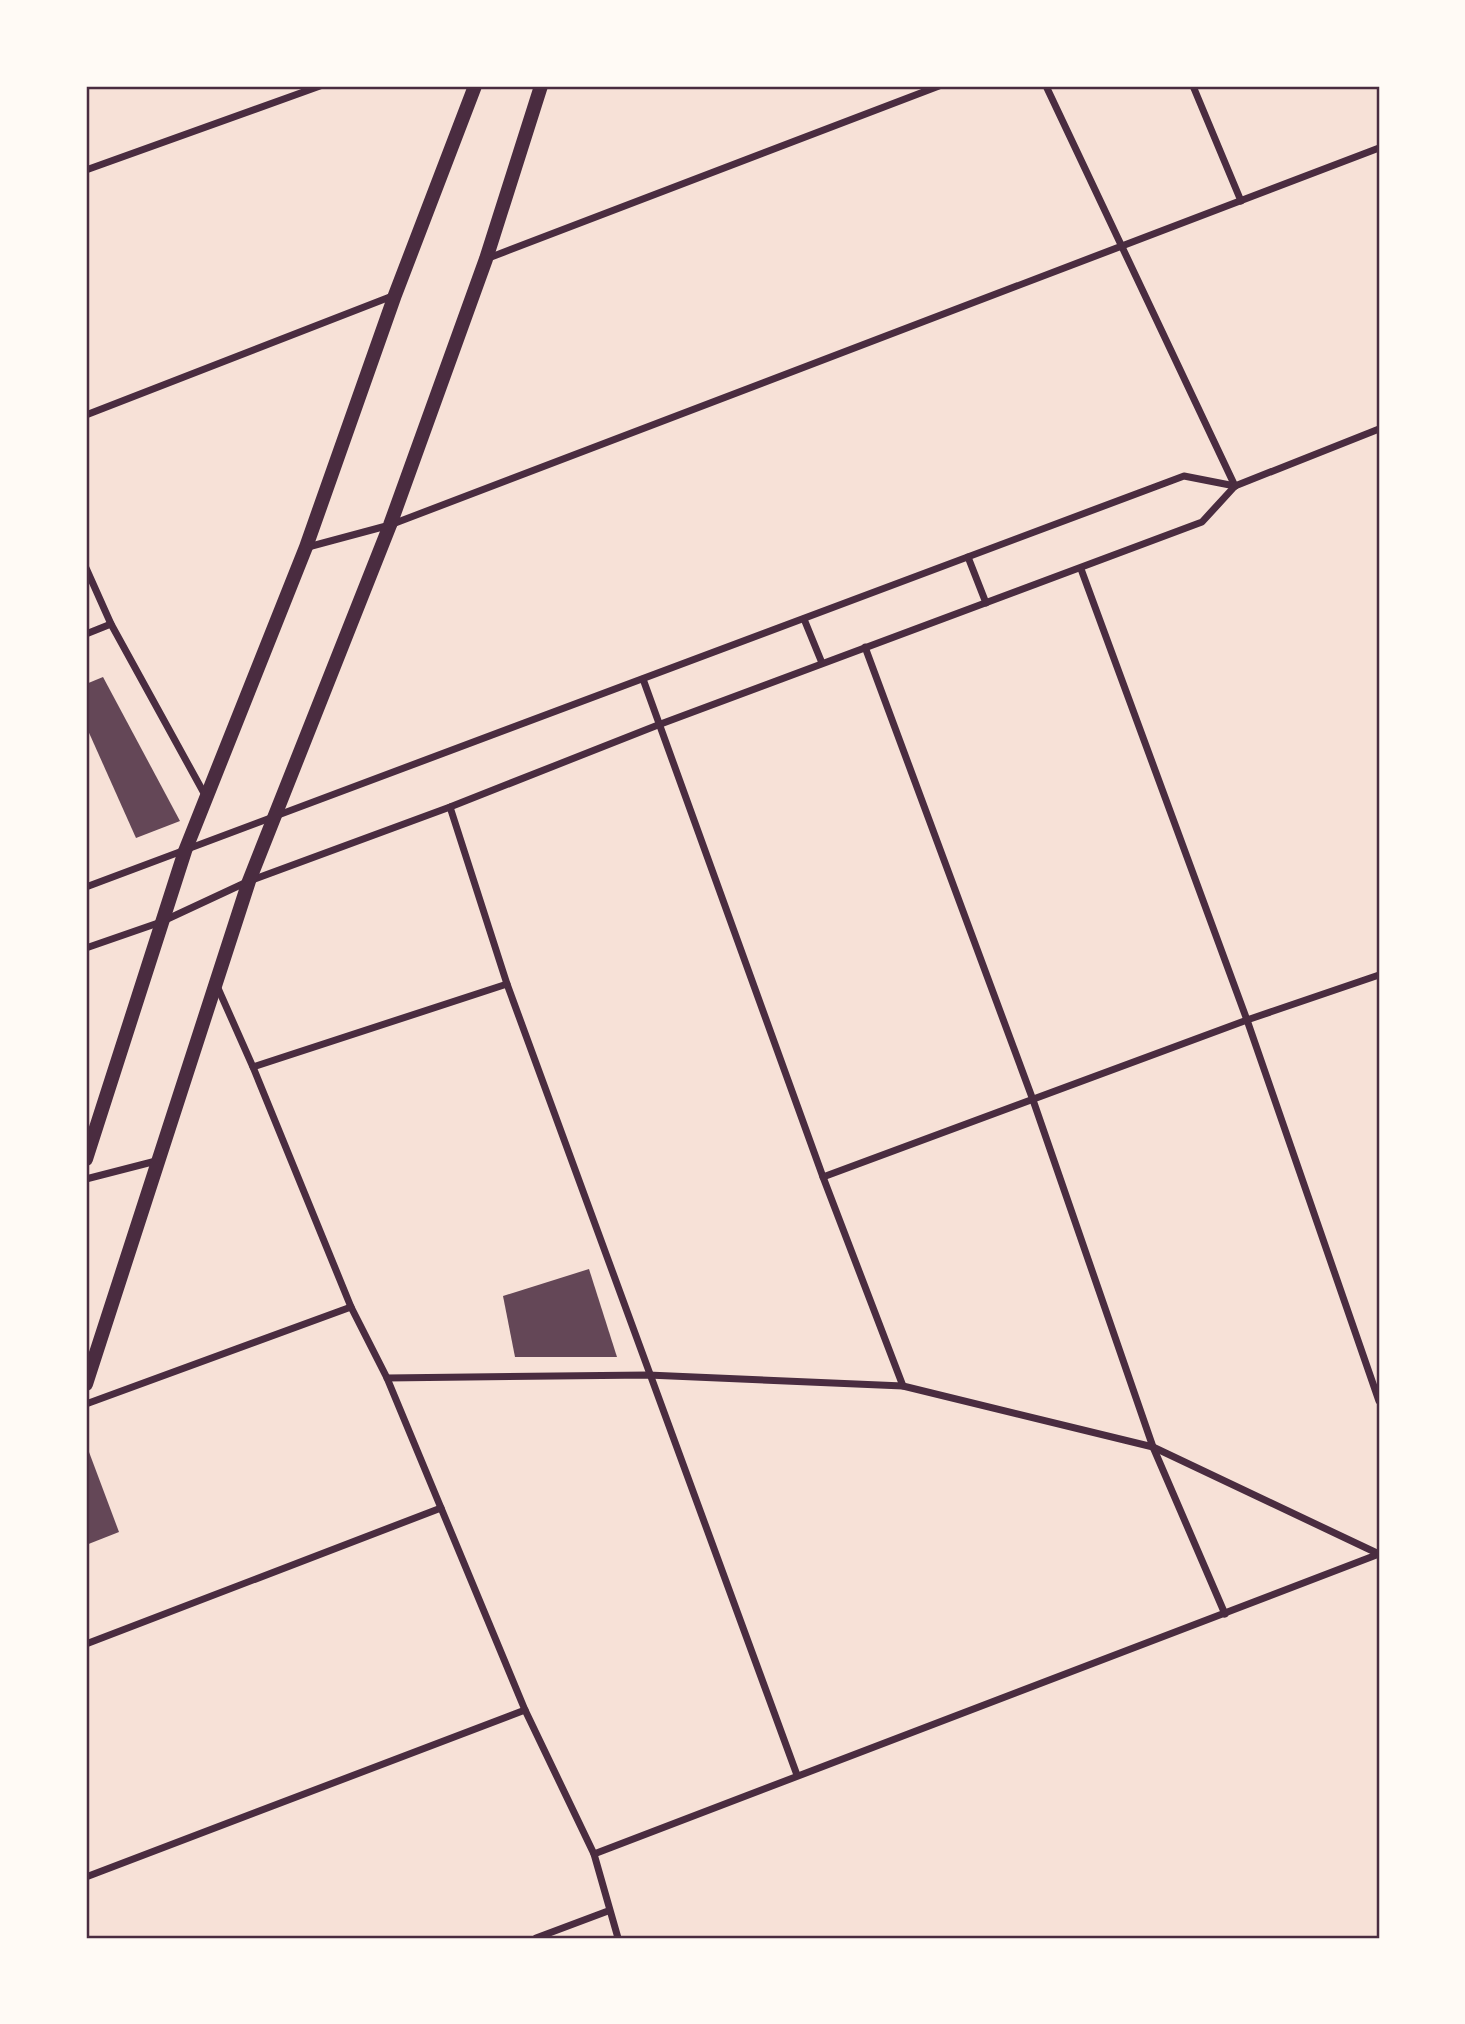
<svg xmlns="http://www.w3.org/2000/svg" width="1465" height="2024" viewBox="0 0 1465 2024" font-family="'Source Sans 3',sans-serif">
	<rect width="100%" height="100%" fill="#f7e1d7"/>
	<g fill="#644757">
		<path d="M103,677L180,821L136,838L86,726V684Z"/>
		<path d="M589,1269L617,1357H515L503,1296Z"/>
		<path d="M89,1452L119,1532L86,1545V1462Z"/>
	</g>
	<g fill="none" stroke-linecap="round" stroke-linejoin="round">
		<g stroke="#4a2c40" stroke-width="7">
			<path d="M1046,86L1235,486"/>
			<path d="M1193,86L1241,201"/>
			<path d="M86,170L320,86"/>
			<path d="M486,259L939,86"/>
			<path d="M86,415L395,295"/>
			<path d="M308,547L390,525L1379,148"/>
			<path d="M968,557L986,603"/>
			<path d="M86,568L111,624L205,795"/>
			<path d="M1081,569L1247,1020L1379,1401"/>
			<path d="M804,619L822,663"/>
			<path d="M86,634L111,624"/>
			<path d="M865,647L1033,1100L1153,1447L1225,1614"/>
			<path d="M643,679L823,1177L903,1386"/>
			<path d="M450,807L507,984L797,1775"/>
			<path d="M86,887L1184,476L1235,486"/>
			<path d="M86,948L161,922L249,881L450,807L658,725L1202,522L1235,486L1379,429"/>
			<path d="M217,986L253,1067L351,1307L387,1378L525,1710L594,1854L618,1938"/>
			<path d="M253,1067L507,984"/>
			<path d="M823,1177L1247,1020L1379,975"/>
			<path d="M86,1179L156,1161"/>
			<path d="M387,1378L648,1375L903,1386L1153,1447L1379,1554"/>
			<path d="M86,1404L351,1307"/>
			<path d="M86,1644L441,1508"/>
			<path d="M594,1854L1379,1554"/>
			<path d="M86,1877L525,1710"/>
			<path d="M536,1938L608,1911"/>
		</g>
		<g stroke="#4a2c40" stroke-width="14">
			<path d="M86,1159L185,851L306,547L395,295L475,86"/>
			<path d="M86,1384L249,881L390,525L486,259L541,86"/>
		</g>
	</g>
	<rect width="1465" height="2024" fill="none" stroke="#fffaf5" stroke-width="175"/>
	<rect x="88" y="88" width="1290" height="1849" fill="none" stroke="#4a2c40" stroke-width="2.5"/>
</svg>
